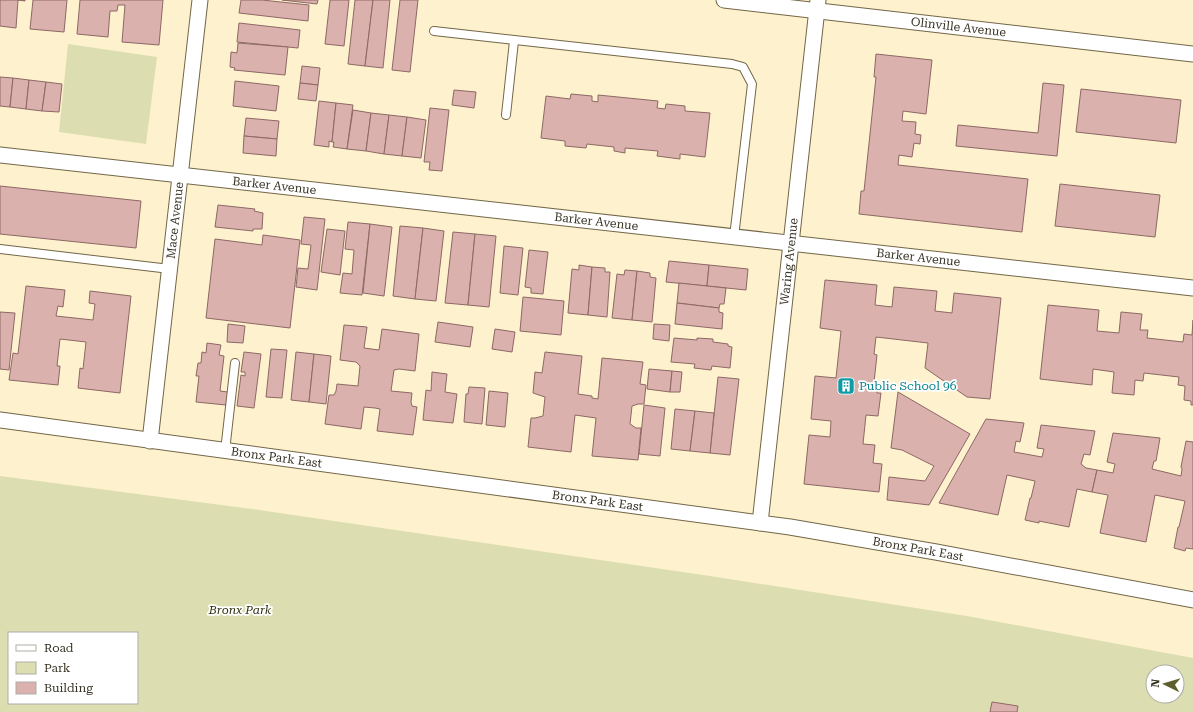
<svg xmlns="http://www.w3.org/2000/svg" width="1193" height="712" viewBox="0 0 1193 712" font-family="'Roboto Serif',serif">
	<rect width="100%" height="100%" fill="#fef1cd"/>
	<g fill="#dcdeb1" fill-rule="evenodd">
		<path d="M68,44L157,57L146,144L59,132Z"/>
		<path d="M0,476L252,509L710,576L967,616L1193,658V712H0ZM9,633H137V703H9ZM1153,672H1177V696H1153Z"/>
	</g>
	<g fill="#dab1ad" stroke="#8d6865">
		<path d="M0,0H25V1L18,0L16,28L0,26Z"/>
		<path d="M33,0H67L64,32L30,29Z"/>
		<path d="M80,0H163L159,45L122,42L125,5H118L117,11H110L108,37L77,34Z"/>
		<path d="M241,0H262L309,5L308,21L239,13Z"/>
		<path d="M282,0H318L317,4Z"/>
		<path d="M330,0H349L344,46L325,44Z"/>
		<path d="M355,0H373L365,66L348,64Z"/>
		<path d="M373,0H390L383,68L365,66Z"/>
		<path d="M400,0H418L410,72L392,70Z"/>
		<path d="M239,23L300,30L298,48L237,42Z"/>
		<path d="M238,43L288,47L285,75L234,70L235,68L230,67L231,52L237,53Z"/>
		<path d="M876,54L932,60L926,114L903,111L902,121L916,122L915,134L921,135L920,144L914,143L912,157L899,155L898,165L1028,179L1022,232L859,214L861,191H864L876,77H874Z"/>
		<path d="M302,66L320,68L318,85L300,83Z"/>
		<path d="M0,77L13,78L10,107L0,106Z"/>
		<path d="M13,78L29,80L26,109L10,107Z"/>
		<path d="M29,80L46,82L42,111L26,109Z"/>
		<path d="M235,81L279,86L276,111L233,106Z"/>
		<path d="M46,82L62,84L59,112L42,111Z"/>
		<path d="M300,83L318,85L316,101L298,99Z"/>
		<path d="M1043,83L1064,85L1057,156L956,146L958,125L1038,133Z"/>
		<path d="M1081,89L1181,100L1176,143L1076,132Z"/>
		<path d="M454,90L476,92L474,108L452,105Z"/>
		<path d="M571,94L592,96V101L598,102V95L658,101L657,108L665,109L666,104L685,106V111L710,113L705,157L680,154V159L657,156L658,151L625,148V153L614,151V147L587,144L586,148L565,146V141L541,138L546,96L570,99Z"/>
		<path d="M319,101L336,103L332,142L329,141V147L314,145Z"/>
		<path d="M336,103L353,105L347,149L333,147L334,142H332Z"/>
		<path d="M430,108L449,110L442,171L429,170L430,162H424Z"/>
		<path d="M353,110L371,113L366,151L347,149Z"/>
		<path d="M371,113L389,115L384,154L366,151Z"/>
		<path d="M389,115L407,117L402,156L384,154Z"/>
		<path d="M407,117L426,120L421,158L402,156Z"/>
		<path d="M246,118L279,121L277,139L244,136Z"/>
		<path d="M244,136L277,139L276,156L243,153Z"/>
		<path d="M1060,184L1160,195L1155,237L1055,226Z"/>
		<path d="M0,186L141,201L136,248L0,234Z"/>
		<path d="M218,205L255,209L254,211L263,213L262,229H253V231L215,227Z"/>
		<path d="M304,217L325,219L317,290L296,287L298,268L308,269L311,245L301,244Z"/>
		<path d="M348,222L370,224L362,295L340,293L343,273L352,274L354,250L345,249Z"/>
		<path d="M370,224L392,227L384,296L363,293Z"/>
		<path d="M400,226L423,228L415,299L393,296Z"/>
		<path d="M423,228L444,231L436,301L415,299Z"/>
		<path d="M327,229L345,231L340,275L321,272Z"/>
		<path d="M453,232L475,234L468,305L445,303Z"/>
		<path d="M475,234L496,236L489,307L468,305Z"/>
		<path d="M263,235L300,240L290,328L206,318L215,239L262,245Z"/>
		<path d="M504,246L523,248L518,295L500,293Z"/>
		<path d="M529,250L548,252L543,294L531,293V288L525,287Z"/>
		<path d="M669,261L709,265L707,286L666,282Z"/>
		<path d="M579,265L592,267L588,315L568,313L572,269L579,270Z"/>
		<path d="M709,265L748,269L746,290L707,286Z"/>
		<path d="M592,267L605,268V272H610L607,317L588,315Z"/>
		<path d="M625,270L637,271L632,320L612,318L617,274L624,275Z"/>
		<path d="M637,271L650,273V277L656,278L652,322L632,320Z"/>
		<path d="M825,280L877,285L875,305L892,307L894,287L937,291L935,311L952,313L954,293L1001,298L990,399L967,397L925,368L928,343L876,337L874,354L877,355L874,382H878L877,393H881L878,416L866,415L863,444L875,445L873,463L882,464L879,492L804,484L809,435L830,437L831,421L811,419L815,376L836,378L841,331L820,328Z"/>
		<path d="M679,283L726,288L724,304H720L719,308L677,303Z"/>
		<path d="M26,286L65,290L63,307L58,306L56,316L93,320L95,304L89,303L90,291L131,296L120,393L78,388L80,368L83,369L86,342L60,339L57,366H60L58,385L9,380L13,353L18,354Z"/>
		<path d="M523,297L564,301L561,335L520,331Z"/>
		<path d="M677,303L719,308V312L723,313L722,329L675,324Z"/>
		<path d="M1048,305L1099,310L1097,331L1119,333L1121,312L1142,314L1140,330H1148L1147,338L1183,342L1184,334L1192,335L1193,320V405H1191V401L1184,400L1185,386L1178,385L1179,377L1144,373L1143,381L1135,380L1134,395L1112,393L1114,372L1093,369L1092,385L1040,379Z"/>
		<path d="M0,312L15,313L9,370L0,369Z"/>
		<path d="M438,322L473,327L470,347L435,342Z"/>
		<path d="M228,324L245,326L243,343L227,342Z"/>
		<path d="M654,324L670,325L669,341L653,339Z"/>
		<path d="M344,325L367,327L364,348L379,350L382,329L419,334L415,371L399,369L394,370L391,391L412,393L411,402L412,406L417,407L413,435L377,431L380,409L375,408L364,407L361,429L325,424L329,395H334L336,391L337,384L358,386L360,366L356,362L340,360Z"/>
		<path d="M495,329L515,332L512,352L492,349Z"/>
		<path d="M674,338L697,340V338L713,339V342L728,344V346L732,347L730,368L712,366L711,370L694,368L695,364L671,362Z"/>
		<path d="M207,343L221,345L219,355L224,356L220,391L228,392L226,405L196,402L199,376H196L198,363H201L202,352L206,353Z"/>
		<path d="M271,349L287,350L282,398L266,397Z"/>
		<path d="M244,352L261,354L254,408L237,406L241,375L245,376V372H241Z"/>
		<path d="M296,352L314,354L309,402L291,400Z"/>
		<path d="M545,352L582,356L578,394L592,396V398L598,399L602,358L643,362L640,384L646,385L644,404H638L632,406L630,424L636,428H641L638,460L592,456L596,418L575,415L571,452L528,447L531,418H535L543,416L545,397L533,393L535,372L542,373Z"/>
		<path d="M314,354L331,356L326,404L309,402Z"/>
		<path d="M649,369L672,371L670,392L647,389Z"/>
		<path d="M672,371L682,372L680,392H670Z"/>
		<path d="M432,372L447,374L445,392L457,394L453,423L423,420L426,390L431,391Z"/>
		<path d="M718,377L739,379L730,455L710,453Z"/>
		<path d="M469,387L485,388L482,424L464,422L466,394H468Z"/>
		<path d="M489,391L508,393L505,427L486,425Z"/>
		<path d="M898,392L970,434L929,505L887,500L889,477L925,481L934,466L902,450L891,448Z"/>
		<path d="M644,405L665,408L660,456L639,454Z"/>
		<path d="M675,409L695,411L690,451L671,449Z"/>
		<path d="M695,411L714,413L710,453L690,451Z"/>
		<path d="M986,419L1024,423L1020,442L1016,441L1014,452L1042,457L1044,449L1037,448L1041,425L1095,431L1090,455L1084,454L1081,464L1086,468L1097,470L1092,492L1077,489L1069,527L1039,521V523L1025,520L1030,498H1031L1035,481L1007,475L998,515L939,503Z"/>
		<path d="M1113,433L1160,438L1156,461H1154L1152,469L1181,476L1182,469L1181,467L1186,441L1193,442V549L1186,548L1185,551L1174,548L1178,527H1179L1185,501L1155,495L1146,542L1100,533L1108,495L1092,492L1097,470L1113,473L1115,464L1107,462Z"/>
		<path d="M992,702L1018,706L1017,712H990Z"/>
	</g>
	<g fill="none" stroke-linecap="round" stroke-linejoin="round">
		<defs>
			<g id="service">
				<path d="M434,31L732,64L743,67L752,84L734,237"/>
				<path d="M506,115L514,41"/>
				<path d="M0,249L170,269"/>
				<path d="M225,451L235,363"/>
			</g>
			<g id="minor">
				<path id="s1" d="M724,0L1193,54"/>
				<path id="s2" d="M0,155L1193,288"/>
				<path id="s3" d="M0,420L790,527L936,552L1193,600"/>
				<path id="s4" d="M150,441L200,0"/>
				<path id="s5" d="M760,523L818,0"/>
			</g>
		</defs>
		<use href="#service" stroke="#726647" stroke-width="10"/>
		<use href="#minor" stroke="#726647" stroke-width="17"/>
		<use href="#service" stroke="#fff" stroke-width="8"/>
		<use href="#minor" stroke="#fff" stroke-width="15"/>
	</g>
	<defs>
		<symbol id="building-square" viewBox="-11 -11 22 22"><rect x="-9" y="-9" width="18" height="18" rx="4" fill="#0f9aa8" stroke="#fefffe"/><path d="M-4-6H4V6H1V3H-1V6H-4ZM-2.5-4.3h1.7v1.8h-1.7ZM.8-4.3h1.7v1.8H.8ZM-2.5-1h1.7V.8h-1.7ZM.8-1h1.7V.8H.8Z" fill="#fff"/></symbol>
	</defs>
	<g fill-rule="evenodd">
		<use href="#building-square" x="836" y="376" width="20" height="20"/>
	</g>
	<g text-anchor="middle" dominant-baseline="central" stroke-width="3.5" stroke-linejoin="round" paint-order="stroke">
		<g font-size="12" fill="#373224" stroke="#fefffe">
			<text stroke="none"><textPath href="#s1" startOffset="236">Olinville Avenue</textPath></text>
			<text stroke="none"><textPath href="#s2" startOffset="276">Barker Avenue</textPath></text>
			<text stroke="none"><textPath href="#s4" startOffset="222">Mace Avenue</textPath></text>
			<text stroke="none"><textPath href="#s2" startOffset="600">Barker Avenue</textPath></text>
			<text stroke="none"><textPath href="#s2" startOffset="924">Barker Avenue</textPath></text>
			<text stroke="none"><textPath href="#s5" startOffset="263">Waring Avenue</textPath></text>
			<text stroke="none"><textPath href="#s3" startOffset="279">Bronx Park East</textPath></text>
			<text stroke="none"><textPath href="#s3" startOffset="603">Bronx Park East</textPath></text>
			<text stroke="none"><textPath href="#s3" startOffset="927">Bronx Park East</textPath></text>
		</g>
		<g font-size="12" fill="#0d838f" stroke="#fefffe" text-anchor="start">
			<text x="859" y="386">Public School 96</text>
		</g>
		<g font-size="12" font-style="italic" fill="#2d2e0e" stroke="#fefffe">
			<text x="240" y="610">Bronx Park</text>
		</g>
	</g>
	<rect x="8" y="632" width="130" height="72" fill="#fefffe" stroke="#aeada7"/>
	<rect x="16" y="645" width="20" height="6" fill="#ffffff" stroke="#aeada7"/>
	<text x="44" y="652" font-size="12" fill="#373224">Road</text>
	<rect x="16" y="662" width="20" height="12" fill="#dcdeb1" stroke="#aeada7"/>
	<text x="44" y="672" font-size="12" fill="#373224">Park</text>
	<rect x="16" y="682" width="20" height="12" fill="#dab1ad" stroke="#aeada7"/>
	<text x="44" y="692" font-size="12" fill="#373224">Building</text>
	<g transform="translate(1165 684) rotate(275)"><circle r="19" fill="#fefffe" stroke="#aeada7"/>
	<path d="M0-3L7 15L0 10L-7 15Z" fill="#5d5e2b"/>
	<text y="-6" font-size="11" font-weight="bold" text-anchor="middle" fill="#373224">N</text>
	</g>
</svg>
